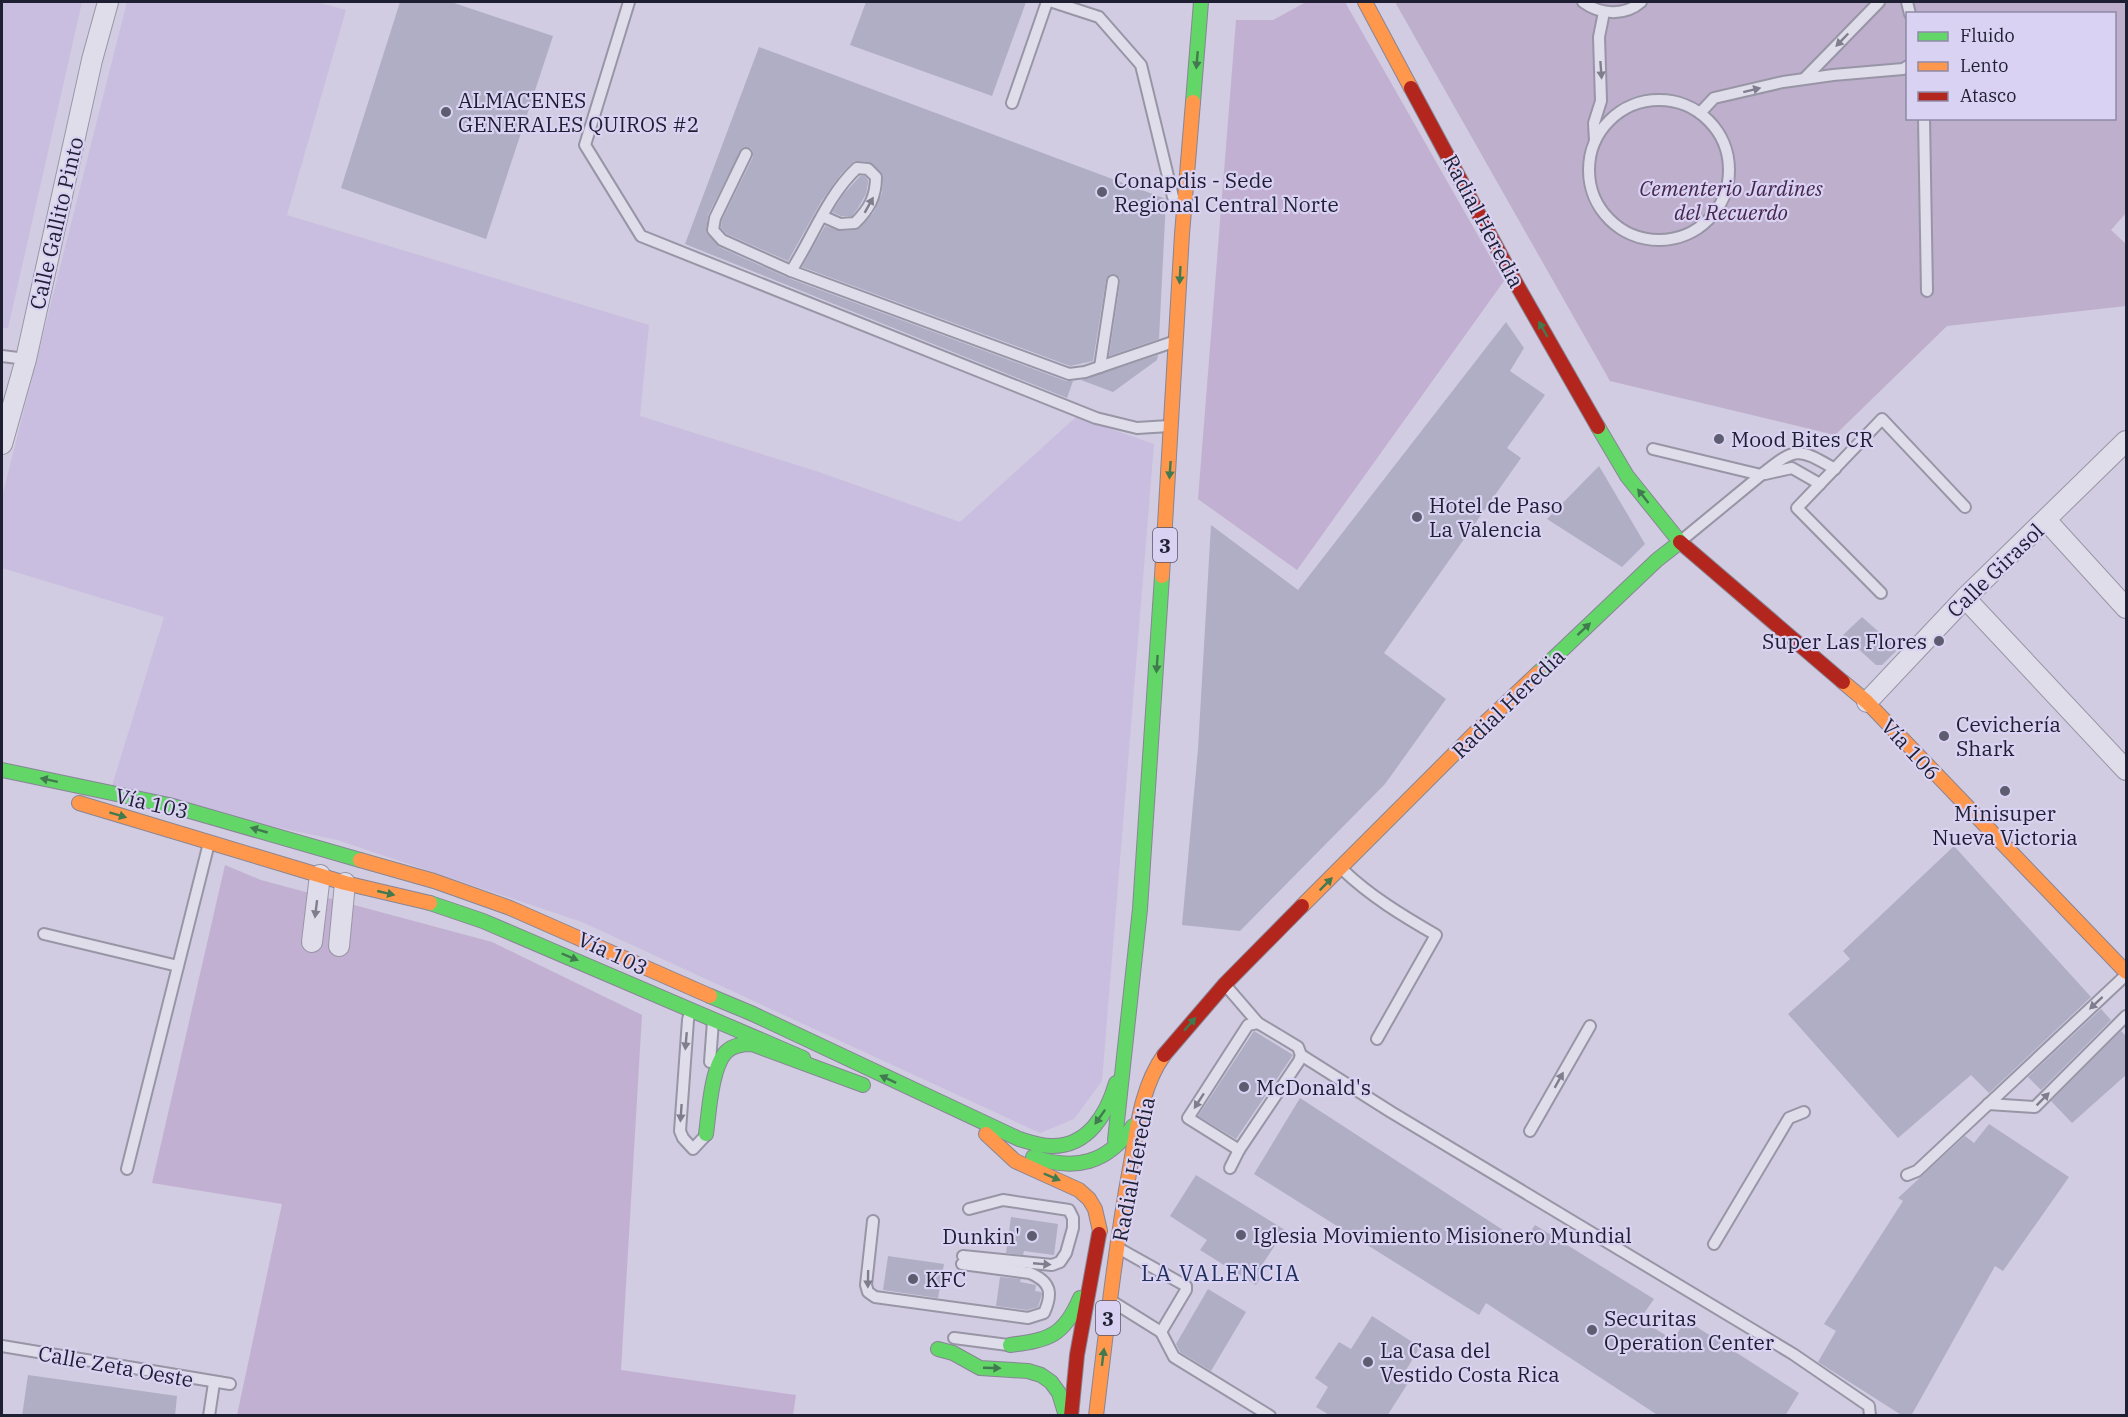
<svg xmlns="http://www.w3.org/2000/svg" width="2128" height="1417" viewBox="0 0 2128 1417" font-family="'IBM Plex Serif',serif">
	<rect width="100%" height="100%" fill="#d1cce1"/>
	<g fill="#c9bedf">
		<path d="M2,2H82L8,328H2Z"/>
		<path d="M127,2H316L346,10L287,215L649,325L640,416L816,471L960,522L1076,417L1154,444L1102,1081L1074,1119L1040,1133L582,922L337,840L110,792L164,617L2,568V497Z"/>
	</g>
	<g fill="#c2b0d2">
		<path d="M1306,2H1345L1504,281L1297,570L1198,499L1236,20H1273Z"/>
		<path d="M225,865L261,880L492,942L642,1015L621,1370L796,1395L793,1415H237L282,1204L152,1183Z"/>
	</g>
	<path fill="#beafcd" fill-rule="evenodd" d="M1395,2H2126V213L2111,230L2126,244V306L1947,326L1835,435L1610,381ZM1908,14H2114V118H1908Z"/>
	<g fill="#afaec4">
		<path d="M400,2H451L553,36L486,239L341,188Z"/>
		<path d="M866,2H1026L992,96L850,45Z"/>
		<path d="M759,47L1166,199L1159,339L1109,356L1120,282V278L1115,274H1110L1106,280L1093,361L1070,366L802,267L825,226L840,231L856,230L860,228L874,212L882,193L883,177L881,172L869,162L854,161L841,174L822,200L788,261L727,234L721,228L722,220L753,157L752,150L750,148H742L708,215L706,233L719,247L788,278L1066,381H1073L1067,398L685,244Z"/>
		<path d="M860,176H865L868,180V183L866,194L858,208L852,216H841L832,212L843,195Z"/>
		<path d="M1506,322L1524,348L1510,371L1545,395L1507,448L1521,458L1384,653L1446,699L1385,784L1240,931L1182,925L1198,749L1211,525L1298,590Z"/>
		<path d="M1158,355L1157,360L1113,392L1081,380Z"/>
		<path d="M1599,466L1645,544L1622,567L1547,519Z"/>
		<path d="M1862,617L1898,649L1882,665H1876L1843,635Z"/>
		<path d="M1954,846L2091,997L1989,1093L1971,1075L1898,1138L1788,1014L1850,959L1843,951Z"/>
		<path d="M2101,1009L2111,1020L2041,1090L2028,1077Z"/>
		<path d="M1254,1031L1293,1055L1236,1139L1198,1116Z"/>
		<path d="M2121,1031L2127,1037V1074L2072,1123L2051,1101Z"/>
		<path d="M1300,1098L1523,1243L1535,1225L1654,1299L1640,1319L1673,1340L1686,1320L1799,1393L1785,1416H1659L1486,1303L1479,1315L1254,1174Z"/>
		<path d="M1989,1124L2069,1177L2003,1271L1995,1266L1911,1416H1903L1818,1362L1836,1331L1824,1324L1903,1201L1898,1198L1965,1136L1974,1143Z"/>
		<path d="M1196,1175L1285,1230L1260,1268L1265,1271L1256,1285L1200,1250L1207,1240L1170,1216Z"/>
		<path d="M1011,1217L1058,1224L1054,1255L1024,1251L1023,1255L1006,1253Z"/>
		<path d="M888,1256L944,1264L938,1298L883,1290Z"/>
		<path d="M1000,1277L1021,1279L1020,1282L1036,1285L1035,1291L1041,1292L1042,1294L1038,1307L1027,1310L996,1306Z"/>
		<path d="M1208,1289L1246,1312L1211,1371L1180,1352L1176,1344Z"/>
		<path d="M1372,1316L1420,1347L1403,1375L1410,1380L1387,1416H1331L1316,1407L1328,1387L1315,1378L1339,1342L1351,1349Z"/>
		<path d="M28,1375L177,1396L175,1416H22Z"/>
	</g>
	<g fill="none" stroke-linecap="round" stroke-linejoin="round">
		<defs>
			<g id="lane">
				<path d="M629,2L585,145L641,236L1096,418L1137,428L1169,426"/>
				<path d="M1053,2L1099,17L1141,65L1173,197"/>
				<path d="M1583,2C1599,14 1624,17 1641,2"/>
				<path d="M1907,2L1910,14"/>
				<path d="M1805,78L1879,2"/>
				<circle cx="1659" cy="170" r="70"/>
				<path d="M1012,103L1047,2"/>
				<path d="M1700,113L1714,98L1783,82L1833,75L1903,69L1908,66"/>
				<path d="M1924,118L1927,291"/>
				<path d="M1595,141L1594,123L1601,101L1599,37L1604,12"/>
				<path d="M746,154L715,218L713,230L722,240L791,271L1069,374L1085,372L1173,342"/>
				<path d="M791,271C813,237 827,196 857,168L868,169L876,177C876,197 869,209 855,223L840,224L822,216"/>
				<path d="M2,356L26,359"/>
				<path d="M1100,367L1113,281"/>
				<path d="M1653,449L1761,475L1682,540"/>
				<path d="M1765,474L1792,468L1820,484"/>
				<path d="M1761,475C1796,447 1797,447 1835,469"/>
				<path d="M1881,593L1797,508L1882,419L1965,507"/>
				<path d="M1343,870C1370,896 1403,916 1436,935L1377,1039"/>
				<path d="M44,934L178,966"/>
				<path d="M1227,987L1258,1023L1298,1047L1301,1055L1391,1112L1793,1354L1869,1406L1870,1416"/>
				<path d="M690,1012L688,1020L680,1131L683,1138L693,1149L706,1135"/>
				<path d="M1258,1023L1248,1025L1188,1118L1239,1150L1299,1061L1301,1055"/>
				<path d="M710,1062L713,1021"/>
				<path d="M1988,1104L2035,1107L2126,1016"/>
				<path d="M1530,1131L1590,1026"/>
				<path d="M1230,1168L1239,1150"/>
				<path d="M127,1169L209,843"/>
				<path d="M1907,1175L1917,1171L2126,975"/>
				<path d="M873,1221L866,1285L868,1292L875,1297L1028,1318L1044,1313C1053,1293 1051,1282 1030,1273L962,1264"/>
				<path d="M1714,1244L1789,1118L1804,1112"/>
				<path d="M1120,1249L1186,1286V1290L1161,1332"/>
				<path d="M963,1256L1052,1265L1060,1262L1066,1253L1073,1228V1218L1069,1210L1003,1200L969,1209"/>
				<path d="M1113,1302L1161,1332L1174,1357L1270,1416"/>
				<path d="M954,1338L1008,1345"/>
				<path d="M2,1346L230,1384"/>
				<path d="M209,1416L214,1383"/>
			</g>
			<g id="street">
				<path d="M2,444L26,359L92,60L108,2"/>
				<path d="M2046,520L2126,608"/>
				<path d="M1965,598L2126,770"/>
				<path d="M1867,702L1965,598L2126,441"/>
				<path d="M312,942L320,875"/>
				<path d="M339,946L345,883"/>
			</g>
			<g id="fast">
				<path d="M1193,102L1201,2"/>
				<path d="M1538,673L1657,560L1680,542L1627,476L1598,427"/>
				<path d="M2,770L169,805L360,860"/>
				<path d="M430,903L483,921L803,1058"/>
				<path d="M710,996L753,1014L1019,1139C1029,1142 1040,1146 1051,1146C1088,1147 1107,1114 1116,1083"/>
				<path d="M706,1134C709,1113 711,1068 726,1052C733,1045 742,1044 752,1044L863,1085"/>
				<path d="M1115,1140L1140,909L1162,576"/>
				<path d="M1033,1157C1075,1171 1107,1164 1133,1126"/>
				<path d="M1010,1345C1049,1340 1064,1336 1080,1298"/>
				<path d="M938,1349L953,1353L980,1368L1028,1371L1041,1375L1051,1382L1059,1393L1066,1416"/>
			</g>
			<g id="slow">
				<path d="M1365,2L1411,88"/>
				<path d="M1162,576L1182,234L1193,102"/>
				<path d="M1843,682L1867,702L2126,972"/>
				<path d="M79,803L345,883L430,903"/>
				<path d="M360,860L434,881L510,908L710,996"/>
				<path d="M1302,906L1488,720L1538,673"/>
				<path d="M986,1134L1015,1161L1079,1190L1089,1199L1095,1209L1100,1231"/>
				<path d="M1096,1416C1106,1333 1115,1250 1130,1168C1137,1130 1141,1087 1164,1055"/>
			</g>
			<g id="jam">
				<path d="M1411,88L1513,278L1598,427"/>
				<path d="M1680,542L1843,682"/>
				<path d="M1164,1055L1225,984L1302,906"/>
				<path d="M1071,1416L1077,1355L1099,1234"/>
			</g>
		</defs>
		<use href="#lane" stroke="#9895a6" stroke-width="14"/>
		<use href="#street" stroke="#9895a6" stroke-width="22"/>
		<use href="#fast" stroke="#888596" stroke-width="16"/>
		<use href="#slow" stroke="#888596" stroke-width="16"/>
		<use href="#jam" stroke="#888596" stroke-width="16"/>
		<use href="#lane" stroke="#e0ddea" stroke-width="10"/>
		<use href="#street" stroke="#e0ddea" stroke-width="20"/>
		<use href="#fast" stroke="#63d668" stroke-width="14"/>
		<use href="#slow" stroke="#ff974d" stroke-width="14"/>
		<use href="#jam" stroke="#b3261e" stroke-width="14"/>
	</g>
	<defs><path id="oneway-solid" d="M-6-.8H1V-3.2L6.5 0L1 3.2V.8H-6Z" transform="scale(1.5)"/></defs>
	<g fill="#807e8e">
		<use href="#oneway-solid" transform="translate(1842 40) rotate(134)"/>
		<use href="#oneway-solid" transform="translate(1601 70) rotate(86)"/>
		<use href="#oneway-solid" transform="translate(1752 90) rotate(-14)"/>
		<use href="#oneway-solid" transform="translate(869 205) rotate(-61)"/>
		<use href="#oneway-solid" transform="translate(316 909) rotate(97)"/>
		<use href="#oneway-solid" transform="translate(2096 1003) rotate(137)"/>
		<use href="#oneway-solid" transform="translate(686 1041) rotate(95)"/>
		<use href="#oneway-solid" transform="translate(1559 1080) rotate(-61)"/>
		<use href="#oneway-solid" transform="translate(2043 1099) rotate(-45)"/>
		<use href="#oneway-solid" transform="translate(1199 1101) rotate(123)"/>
		<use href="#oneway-solid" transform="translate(681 1113) rotate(94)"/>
		<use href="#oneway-solid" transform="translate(1042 1264) rotate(5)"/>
		<use href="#oneway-solid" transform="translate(868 1279) rotate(91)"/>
	</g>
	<g fill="#417a4e">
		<use href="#oneway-solid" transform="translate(1197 60) rotate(95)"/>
		<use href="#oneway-solid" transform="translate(1180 275) rotate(93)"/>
		<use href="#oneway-solid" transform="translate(1543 329) rotate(-120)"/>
		<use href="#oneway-solid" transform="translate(1170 470) rotate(94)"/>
		<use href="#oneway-solid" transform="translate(1643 496) rotate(-128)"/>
		<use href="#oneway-solid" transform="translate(1584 629) rotate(-43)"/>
		<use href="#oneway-solid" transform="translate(1157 664) rotate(94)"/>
		<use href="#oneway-solid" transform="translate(49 780) rotate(-168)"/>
		<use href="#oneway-solid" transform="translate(118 815) rotate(17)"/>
		<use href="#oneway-solid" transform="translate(259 830) rotate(-164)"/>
		<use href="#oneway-solid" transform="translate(1326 884) rotate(-45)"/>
		<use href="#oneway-solid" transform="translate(386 893) rotate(13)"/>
		<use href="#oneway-solid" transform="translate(570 957) rotate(23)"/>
		<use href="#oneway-solid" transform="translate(1190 1024) rotate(-49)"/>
		<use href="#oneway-solid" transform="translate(888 1079) rotate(-155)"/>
		<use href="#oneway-solid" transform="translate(1100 1117) rotate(125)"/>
		<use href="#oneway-solid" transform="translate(1052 1177) rotate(23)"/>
		<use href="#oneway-solid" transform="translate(1103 1357) rotate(-83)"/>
		<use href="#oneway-solid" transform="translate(992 1368) rotate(2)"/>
	</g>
	<g fill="#5d5c70" stroke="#dad2f2" stroke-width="2">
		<circle cx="446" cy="112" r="6"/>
		<circle cx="1102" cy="192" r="6"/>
		<circle cx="1719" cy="439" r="6"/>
		<circle cx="1417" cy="517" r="6"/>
		<circle cx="1939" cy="641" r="6"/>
		<circle cx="1944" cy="736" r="6"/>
		<circle cx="2005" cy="791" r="6"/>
		<circle cx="1244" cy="1087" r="6"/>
		<circle cx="1241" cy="1235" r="6"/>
		<circle cx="1032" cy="1236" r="6"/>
		<circle cx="913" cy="1279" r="6"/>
		<circle cx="1592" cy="1330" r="6"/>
		<circle cx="1368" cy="1362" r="6"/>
	</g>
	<g text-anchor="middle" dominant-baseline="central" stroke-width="4.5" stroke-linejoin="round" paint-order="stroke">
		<g fill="#dad2f2" stroke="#57556c" stroke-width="1.5">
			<rect x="1153" y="528" width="24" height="34" rx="4.5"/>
			<rect x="1096" y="1301" width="24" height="34" rx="4.5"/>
		</g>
		<g font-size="20" font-weight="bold" fill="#1f1f33">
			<text x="1165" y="545">3</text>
			<text x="1108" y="1318">3</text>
		</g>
		<g font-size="21" fill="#1f1f33" stroke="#dad2f2" text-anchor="start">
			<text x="458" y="100">ALMACENES<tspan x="458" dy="24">GENERALES QUIROS #2</tspan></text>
			<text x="1114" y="180">Conapdis - Sede<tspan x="1114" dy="24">Regional Central Norte</tspan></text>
			<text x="1731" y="439">Mood Bites CR</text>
			<text x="1429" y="505">Hotel de Paso<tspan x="1429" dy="24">La Valencia</tspan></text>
			<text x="1927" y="641" text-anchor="end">Super Las Flores</text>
			<text x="1956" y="724">Cevichería<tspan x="1956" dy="24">Shark</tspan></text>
			<text x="2005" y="813" text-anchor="middle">Minisuper<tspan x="2005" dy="24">Nueva Victoria</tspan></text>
			<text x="1256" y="1087">McDonald's</text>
			<text x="1253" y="1235">Iglesia Movimiento Misionero Mundial</text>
			<text x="1020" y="1236" text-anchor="end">Dunkin'</text>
			<text x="925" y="1279">KFC</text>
			<text x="1604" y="1318">Securitas<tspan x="1604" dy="24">Operation Center</tspan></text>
			<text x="1380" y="1350">La Casa del<tspan x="1380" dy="24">Vestido Costa Rica</tspan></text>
		</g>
		<g font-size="21" font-style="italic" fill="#46274e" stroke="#dad2f2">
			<text x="1731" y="188">Cementerio Jardines<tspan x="1731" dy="24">del Recuerdo</tspan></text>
		</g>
		<g font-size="21" fill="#1f1f33" stroke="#dad2f2">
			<text transform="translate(1484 221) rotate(62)">Radial Heredia</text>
			<text transform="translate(56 223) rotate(-77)">Calle Gallito Pinto</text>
			<text transform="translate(1995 570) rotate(-44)">Calle Girasol</text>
			<text transform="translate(1508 703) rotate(-44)">Radial Heredia</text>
			<text transform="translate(1911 749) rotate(47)">Vía 106</text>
			<text transform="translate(152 803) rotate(13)">Vía 103</text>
			<text transform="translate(613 953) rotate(25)">Vía 103</text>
			<text transform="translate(1133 1169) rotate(-79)">Radial Heredia</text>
			<text transform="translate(116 1366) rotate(10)">Calle Zeta Oeste</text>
		</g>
		<g font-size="22" letter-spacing="1.5" fill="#22315c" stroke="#dad2f2">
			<text x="1221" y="1272">LA VALENCIA</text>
		</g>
	</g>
	<rect width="2128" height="1417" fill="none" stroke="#1f1f33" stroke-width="6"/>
	<rect x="1906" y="12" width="210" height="108" fill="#dad2f2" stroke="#8f8aa6" stroke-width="1.5"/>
	<rect x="1918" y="32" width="30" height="9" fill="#63d668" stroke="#8f8aa6" stroke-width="1.5"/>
	<text x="1960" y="42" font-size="18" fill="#1f1f33">Fluido</text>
	<rect x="1918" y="62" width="30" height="9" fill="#ff974d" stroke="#8f8aa6" stroke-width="1.5"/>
	<text x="1960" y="72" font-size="18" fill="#1f1f33">Lento</text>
	<rect x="1918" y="92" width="30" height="9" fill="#b3261e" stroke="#8f8aa6" stroke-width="1.5"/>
	<text x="1960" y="102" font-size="18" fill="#1f1f33">Atasco</text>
</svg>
